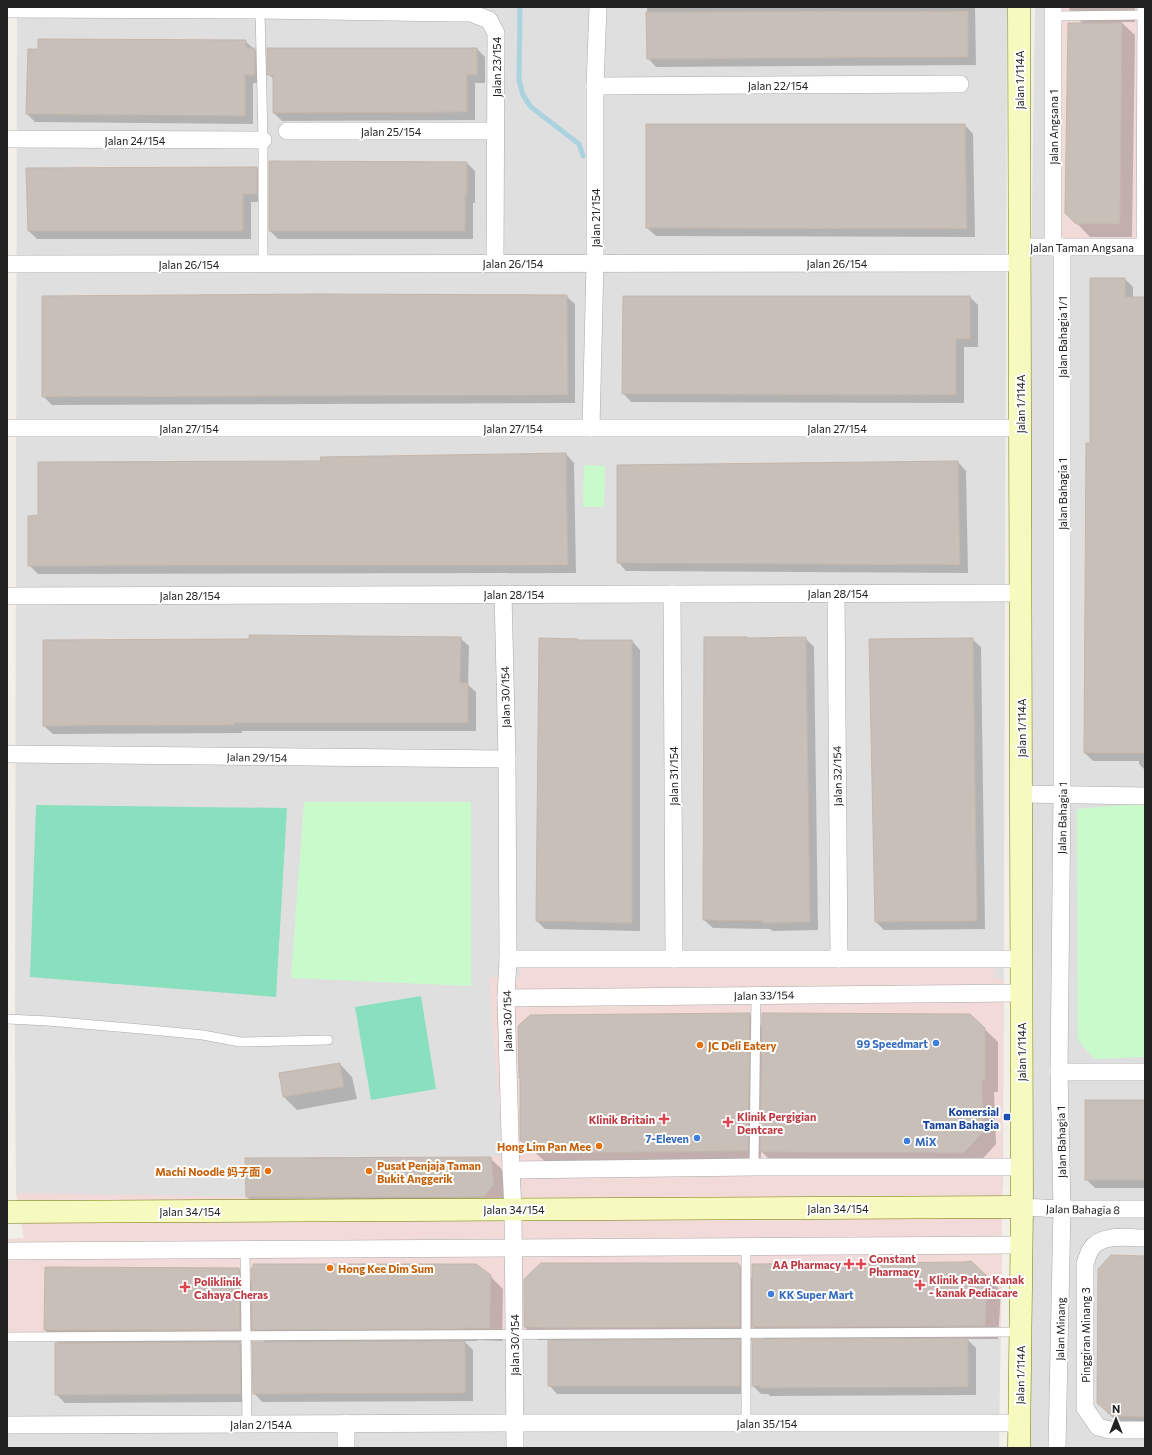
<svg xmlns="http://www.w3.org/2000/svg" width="1152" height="1455" viewBox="0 0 1152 1455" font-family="Commissioner,'Noto Sans SC',sans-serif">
	<rect width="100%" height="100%" fill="#f2efe9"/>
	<g fill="#e0dfdf">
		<path d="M17,7H1007L1003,1187L992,1231L1002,1253L999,1448H7V1239L24,1238L16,1193L15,1047Z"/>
		<path d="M1035,7H1145V1448H1030L1025,1198L1031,273Z"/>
	</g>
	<g fill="#f2dad9">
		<path d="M1060,7H1145V241L1060,242Z"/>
		<path d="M995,960V979H1004L1001,1338H7V1239L24,1238L16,1193L246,1197L245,1158L503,1156L489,977H520V966Z"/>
	</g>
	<g fill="#c8facc">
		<path d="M584,465L605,466L604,507H583Z"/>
		<path d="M304,802H471V986L291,978Z"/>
		<path d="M1145,803L1144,1057L1094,1059L1078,1040L1077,809Z"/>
	</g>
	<g fill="#88e0be">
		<path d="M36,805L287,808L276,997L30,977Z"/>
		<path d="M421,996L436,1089L371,1100L355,1007Z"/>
	</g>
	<g fill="#0003">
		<path d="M647,7H975L976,65L656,67L648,58Z"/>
		<path d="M1069,7H1135V22H1121L1135,35L1132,237H1090L1066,212L1069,23H1082L1069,9Z"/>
		<path d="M245,41L263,57V83H253V124L35,122L27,114Z"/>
		<path d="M268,49H477L485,57V83H475V120L282,121L274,113V79L268,74Z"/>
		<path d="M647,125H965L973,134L975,237L656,236L647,228Z"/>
		<path d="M467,163L475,171V203H473V239H278L270,231Z"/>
		<path d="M257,168L265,176V202H251V239H37L29,231Z"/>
		<path d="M1125,279L1133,287V298H1145V770L1139,764V761H1093L1085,753L1091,444Z"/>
		<path d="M566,296L575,304V403L52,405L43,396Z"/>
		<path d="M970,297L978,305V347H964V403L631,402L623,393Z"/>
		<path d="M566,454L574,463L576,573L38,574L29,565L39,516L322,462Z"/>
		<path d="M958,462L966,471L968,573L626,571L618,562Z"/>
		<path d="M460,638L469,646L468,685L476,692V731H242V733L53,734L44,726Z"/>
		<path d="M805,638L814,647L818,930L773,931L770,929L713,928L704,920Z"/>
		<path d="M972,639L981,647L985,929L884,930L876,922L870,640Z"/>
		<path d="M578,640L580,641H632L640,650V931L545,929L537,921Z"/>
		<path d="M749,1014L763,1027L970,1015L998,1042V1092H994L996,1144L977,1165L774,1164L761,1151V1164L549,1165L521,1140Z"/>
		<path d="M340,1064L352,1077L357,1099L297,1110L284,1097L280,1074Z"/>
		<path d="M1145,1101V1188H1095L1086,1179Z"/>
		<path d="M490,1158L508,1175L510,1201L264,1214L247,1197L246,1159Z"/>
		<path d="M1145,1257V1429L1126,1428L1111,1416L1098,1403Z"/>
		<path d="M738,1264L753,1279L988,1278L1001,1291L998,1339H967L976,1348V1395L770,1396L768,1394H761L753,1386L766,1340L752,1326V1340H739L748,1349V1394H557L549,1385V1340H538L525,1327Z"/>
		<path d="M46,1268L239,1269L252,1283L490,1276L503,1289L502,1341L477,1340V1341H464L473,1350V1401L262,1402L254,1393L266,1343L252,1329V1342H239L248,1351L249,1402L65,1403L56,1394L59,1344L45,1330Z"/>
	</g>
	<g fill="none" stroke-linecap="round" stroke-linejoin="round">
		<path stroke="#aad3df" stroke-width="5" d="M520,8L519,80L523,95L531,107L579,144L583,156"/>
	</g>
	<g fill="#c7bfb8" stroke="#c4b6ab">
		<path d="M968,11V57L647,59L646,12Z"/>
		<path d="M1068,23H1122L1120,224H1076L1065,213Z"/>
		<path d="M38,39L246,40V48H255V75H245V116L26,114L28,49H38Z"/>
		<path d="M267,48H477V75H467V112L273,113V75H267Z"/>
		<path d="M646,124H965L967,229L646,228Z"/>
		<path d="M269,161L467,162V195H465V231H269Z"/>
		<path d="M257,167V194H243V231H28L26,168Z"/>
		<path d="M1090,278H1125V297H1145V753H1084L1086,443H1090Z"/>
		<path d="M317,294L567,295L568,395L42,397V296Z"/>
		<path d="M623,296H970V339H956V395L622,394Z"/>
		<path d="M566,453L568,565L28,566V516L38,515V462L321,461L320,457Z"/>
		<path d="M958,461L960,565L617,563V465Z"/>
		<path d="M249,635L461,637L460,683H468V723H234V725L43,726V640L249,639Z"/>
		<path d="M704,637H747V638L806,637L810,922L763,923V921L703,920Z"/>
		<path d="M539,638L578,639V640H632V923L536,921Z"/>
		<path d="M973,638L977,921L875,922L869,639Z"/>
		<path d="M750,1013L748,1151L548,1153H536L520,1140V1078H519L518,1026L530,1015Z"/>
		<path d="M762,1013L970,1014L985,1028V1080H982L984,1131L964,1153L760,1152Z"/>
		<path d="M340,1063L344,1087L283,1097L279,1073Z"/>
		<rect x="1085" y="1100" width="60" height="80"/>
		<path d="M491,1157L494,1184L484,1197H246L245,1158Z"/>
		<path d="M1111,1255L1145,1256V1417L1112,1416L1097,1403L1098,1269Z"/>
		<path d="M971,1261L988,1277L985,1326L752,1327V1264L965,1262Z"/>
		<path d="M541,1263H738V1265H740V1327L548,1328L524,1327V1279Z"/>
		<path d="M253,1264H476L491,1275L490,1329L465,1328V1329L252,1330L251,1268H253Z"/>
		<path d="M45,1267L239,1268L240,1330H44Z"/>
		<path d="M968,1338V1387L760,1388V1386H752V1339Z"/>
		<path d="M740,1339V1386H548V1340Z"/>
		<path d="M465,1341V1393L253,1394L252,1342Z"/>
		<path d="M240,1342L241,1394L55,1395V1343Z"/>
	</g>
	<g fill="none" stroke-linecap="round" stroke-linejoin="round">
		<defs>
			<g id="lane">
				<path d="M260,10L263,140V263"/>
				<path d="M1053,16L1145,15"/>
				<path d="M1141,247L1142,7"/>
				<path d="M7,1019L48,1021L141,1029L203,1035L240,1042L328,1040"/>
				<path d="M754,1167L756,995"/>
				<path d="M746,1247V1423"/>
				<path d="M245,1250L247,1424"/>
				<path d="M7,1337L1020,1332"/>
			</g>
			<g id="street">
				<path d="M1053,7V247"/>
				<path d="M7,9L260,10L453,13H471L489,20L496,33L495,263"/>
				<path d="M595,86L960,84"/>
				<path d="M287,131H495"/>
				<path d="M7,139L263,140"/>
				<path d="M1019,247H1145"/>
				<path d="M7,264L1019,263"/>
				<path d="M7,428H1020"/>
				<path d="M591,428L595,263V86L598,7"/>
				<path d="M836,593L839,959"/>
				<path d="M503,594L507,759L508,959L506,998L511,1170L513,1209L515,1448"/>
				<path d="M672,594L674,959"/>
				<path d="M7,596L1020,593"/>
				<path d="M7,754L507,759"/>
				<path d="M1021,794L1145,796"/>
				<path d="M508,959H1021"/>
				<path d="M506,998L1021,993"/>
				<path d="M1059,1072H1145"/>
				<path d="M511,1170L754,1167H1022"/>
				<path d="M1022,1207L1062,1209H1145"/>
				<path d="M1145,1238C1129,1238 1101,1233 1091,1249C1088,1253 1087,1259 1085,1264V1408L1098,1427L1110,1430H1145"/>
				<path d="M7,1251L1021,1245"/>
				<path d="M346,1423V1448"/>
				<path d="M7,1425L514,1423H1019"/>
				<path d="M1057,1448L1062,1209L1059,1072L1062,795V247"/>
			</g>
			<g id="secondary">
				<path d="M1019,7L1022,1207L1019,1448"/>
				<path d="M7,1212L1022,1207"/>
			</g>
		</defs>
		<use href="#lane" stroke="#a9a9a9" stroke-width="10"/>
		<use href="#street" stroke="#a9a9a9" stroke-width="18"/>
		<use href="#secondary" stroke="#707d05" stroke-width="23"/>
		<use href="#lane" stroke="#fff" stroke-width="9"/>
		<use href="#street" stroke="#fff" stroke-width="17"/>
		<use href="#secondary" stroke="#f7fabf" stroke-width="22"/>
	</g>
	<g fill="#3f7fe0" stroke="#fff" stroke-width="1.5">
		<circle cx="936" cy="1043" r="4"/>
		<circle cx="697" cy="1138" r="4"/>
		<circle cx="907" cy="1141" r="4"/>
		<circle cx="771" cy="1294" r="4"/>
	</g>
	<g fill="#e8710a" stroke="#fff" stroke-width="1.5">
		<circle cx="700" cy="1045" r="4"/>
		<circle cx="599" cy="1146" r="4"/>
		<circle cx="268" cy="1171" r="4"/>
		<circle cx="369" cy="1171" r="4"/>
		<circle cx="330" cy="1268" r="4"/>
	</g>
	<rect fill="#1a4fb4" stroke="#fff" stroke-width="1.5" x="1003" y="1113" width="8" height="8" rx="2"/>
	<g fill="#e0444e" stroke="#fff" stroke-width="1.5">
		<path d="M662 1113h4v4h4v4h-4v4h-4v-4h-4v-4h4z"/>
		<path d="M726 1116h4v4h4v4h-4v4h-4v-4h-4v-4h4z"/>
		<path d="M847 1258h4v4h4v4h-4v4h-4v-4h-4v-4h4z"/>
		<path d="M859 1258h4v4h4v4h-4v4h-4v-4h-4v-4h4z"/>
		<path d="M918 1279h4v4h4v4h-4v4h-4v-4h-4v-4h4z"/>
		<path d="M183 1281h4v4h4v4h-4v4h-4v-4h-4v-4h4z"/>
	</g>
	<g text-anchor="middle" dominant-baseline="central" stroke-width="4" stroke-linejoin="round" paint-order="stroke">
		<g font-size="11" fill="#222" stroke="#fff">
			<text transform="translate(496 67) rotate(-90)">Jalan 23/154</text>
			<text transform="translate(1019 80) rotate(-90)">Jalan 1/114A</text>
			<text x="778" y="85">Jalan 22/154</text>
			<text transform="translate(1053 127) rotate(-90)">Jalan Angsana 1</text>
			<text x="391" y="131">Jalan 25/154</text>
			<text x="135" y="140">Jalan 24/154</text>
			<text transform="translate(595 218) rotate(-90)">Jalan 21/154</text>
			<text x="1082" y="247">Jalan Taman Angsana</text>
			<text x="513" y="263">Jalan 26/154</text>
			<text x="837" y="263">Jalan 26/154</text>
			<text x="189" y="264">Jalan 26/154</text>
			<text transform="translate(1062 337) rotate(-90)">Jalan Bahagia 1/1</text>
			<text transform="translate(1020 404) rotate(-90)">Jalan 1/114A</text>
			<text x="189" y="428">Jalan 27/154</text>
			<text x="513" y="428">Jalan 27/154</text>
			<text x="837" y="428">Jalan 27/154</text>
			<text transform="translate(1062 494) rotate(-90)">Jalan Bahagia 1</text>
			<text x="838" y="593">Jalan 28/154</text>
			<text x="514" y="594">Jalan 28/154</text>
			<text x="190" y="595">Jalan 28/154</text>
			<text transform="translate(505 697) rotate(-91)">Jalan 30/154</text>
			<text transform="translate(1021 728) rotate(-90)">Jalan 1/114A</text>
			<text transform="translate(257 757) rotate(1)">Jalan 29/154</text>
			<text transform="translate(673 776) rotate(-90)">Jalan 31/154</text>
			<text transform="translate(837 776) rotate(-91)">Jalan 32/154</text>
			<text transform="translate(1062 818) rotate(-89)">Jalan Bahagia 1</text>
			<text transform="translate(764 995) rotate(-1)">Jalan 33/154</text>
			<text transform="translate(507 1021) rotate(-91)">Jalan 30/154</text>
			<text transform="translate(1021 1052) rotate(-90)">Jalan 1/114A</text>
			<text transform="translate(1061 1142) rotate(-91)">Jalan Bahagia 1</text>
			<text x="838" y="1208">Jalan 34/154</text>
			<text x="514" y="1209">Jalan 34/154</text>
			<text transform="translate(1083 1209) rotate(1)">Jalan Bahagia 8</text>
			<text x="190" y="1211">Jalan 34/154</text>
			<text transform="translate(1060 1329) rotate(-89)">Jalan Minang</text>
			<text transform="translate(1085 1335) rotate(-90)">Pinggiran Minang 3</text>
			<text transform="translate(514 1345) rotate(-90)">Jalan 30/154</text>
			<text transform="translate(1020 1375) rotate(-89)">Jalan 1/114A</text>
			<text x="767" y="1423">Jalan 35/154</text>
			<text x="261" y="1424">Jalan 2/154A</text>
		</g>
		<g font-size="11" font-weight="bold" fill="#366cbe" stroke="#fff" text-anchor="end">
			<text x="928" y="1043">99 Speedmart</text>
			<text x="689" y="1138">7-Eleven</text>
			<text x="915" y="1141" text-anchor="start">MiX</text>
			<text x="779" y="1294" text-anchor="start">KK Super Mart</text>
		</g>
		<g font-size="11" font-weight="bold" fill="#c56008" stroke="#fff" text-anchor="start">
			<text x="708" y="1045">JC Deli Eatery</text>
			<text x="591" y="1146" text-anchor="end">Hong Lim Pan Mee</text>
			<text x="377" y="1165">Pusat Penjaja Taman<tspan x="377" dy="13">Bukit Anggerik</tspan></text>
			<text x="260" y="1171" text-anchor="end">Machi Noodle 妈子面</text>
			<text x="338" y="1268">Hong Kee Dim Sum</text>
		</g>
		<g font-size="11" font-weight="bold" fill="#164399" stroke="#fff" text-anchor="end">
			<text x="999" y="1111">Komersial<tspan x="999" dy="13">Taman Bahagia</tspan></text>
		</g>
		<g font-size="11" font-weight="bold" fill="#be3a42" stroke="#fff" text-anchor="start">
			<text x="737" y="1116">Klinik Pergigian<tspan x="737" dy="13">Dentcare</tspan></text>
			<text x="655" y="1119" text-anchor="end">Klinik Britain</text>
			<text x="869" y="1258">Constant<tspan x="869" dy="13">Pharmacy</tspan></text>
			<text x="841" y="1264" text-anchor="end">AA Pharmacy</text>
			<text x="929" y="1279">Klinik Pakar Kanak<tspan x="929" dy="13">- kanak Pediacare</tspan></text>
			<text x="194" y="1281">Poliklinik<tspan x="194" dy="13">Cahaya Cheras</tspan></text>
		</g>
	</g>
	<rect width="1152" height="1455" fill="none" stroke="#222222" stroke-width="16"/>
	<g transform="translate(1116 1419)" stroke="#ffffff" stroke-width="3" paint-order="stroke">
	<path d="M0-3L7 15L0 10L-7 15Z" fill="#222222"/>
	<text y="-6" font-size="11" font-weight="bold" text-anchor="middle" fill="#222222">N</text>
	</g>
</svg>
